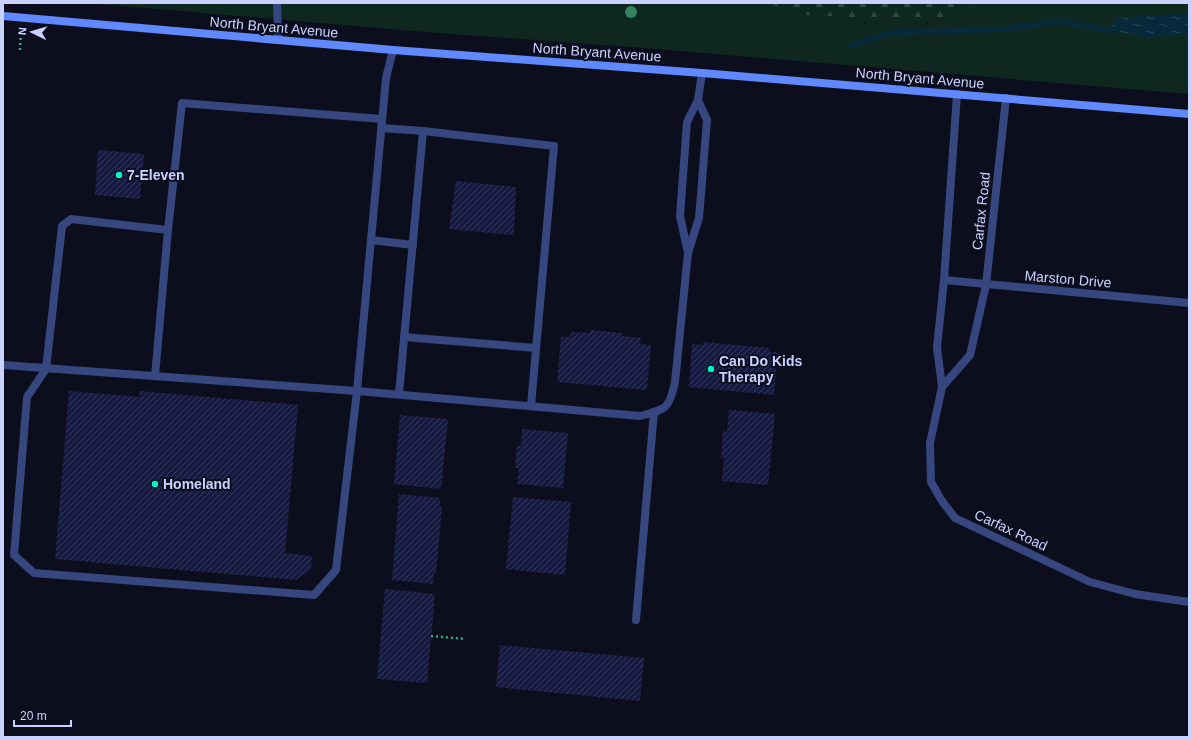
<svg xmlns="http://www.w3.org/2000/svg" width="1192" height="740" viewBox="0 0 1192 740" font-family="Helvetica,sans-serif">
	<defs>
		<pattern id="forest-firs" width="22" height="20" patternUnits="userSpaceOnUse"><rect width="22" height="20" fill="#0e2820"/><path d="M5 1l3.5 6h-7zM16 11l3.5 6h-7z" fill="#304641"/></pattern>
		<pattern id="water-ripples" width="26" height="14" patternUnits="userSpaceOnUse"><rect width="26" height="14" fill="#08293b"/><path d="M2 4q2-2 4 0t4 0M15 11q2-2 4 0t4 0" fill="none" stroke="#2b4758"/></pattern>
		<pattern id="building-hatch" width="6" height="6" patternUnits="userSpaceOnUse"><rect width="6" height="6" fill="#171a40"/><path d="M-1 1l2-2M0 6l6-6M5 7l2-2" fill="none" stroke="#373a5d"/></pattern>
	</defs>
	<rect width="100%" height="100%" fill="#0c0e1e"/>
	<path fill="#0e2820" d="M87,3H1189V94L644,48L424,32Z"/>
	<path fill="url(#forest-firs)" d="M771,3H956L972,6L937,22L790,14Z"/>
	<path fill="url(#water-ripples)" d="M1174,14H1189V33L1149,38L1109,30L1116,18Z"/>
	<g fill="none" stroke-linecap="round" stroke-linejoin="round">
		<path stroke="#08293b" stroke-width="5.5" d="M850,46L889,33L1006,29L1058,21L1109,30H1116"/>
	</g>
	<g fill="url(#building-hatch)">
		<path d="M98,150L144,154L140,199L95,195Z"/>
		<path d="M456,181L516,187L514,235L449,229Z"/>
		<path d="M590,330L622,333V336L641,338L640,344L651,345L647,390L557,382L561,337H570L571,332L590,333Z"/>
		<path d="M703,342L769,348V352H778L774,395L689,387L692,344L703,345Z"/>
		<path d="M69,391L139,397L140,391L298,405L285,553L312,556L311,569L296,580L55,559Z"/>
		<path d="M729,410L775,414L768,485L722,481L724,458H721L723,431L727,432Z"/>
		<path d="M400,415L448,419L441,489L394,484Z"/>
		<path d="M522,429L568,433L563,488L517,484L519,468H515L517,446H521Z"/>
		<path d="M399,494L440,498V507H442L436,573H434L433,584L392,580Z"/>
		<path d="M513,497L571,502L565,575L506,569Z"/>
		<path d="M385,589L435,594L427,683L377,679Z"/>
		<path d="M500,645L644,658L640,701L496,687Z"/>
	</g>
	<g fill="none" stroke-linecap="round" stroke-linejoin="round">
		<g stroke="#2ab183" stroke-width="2.5" stroke-dasharray="2 3" stroke-linecap="butt">
			<path d="M20,50L21,31"/>
			<path d="M431,636L466,639"/>
		</g>
		<g stroke="#35477e" stroke-width="8">
			<path d="M277,3L278,40"/>
			<path d="M698,100L702,73"/>
			<path d="M382,119L182,103L168,230L71,219L62,226L46,369L27,397L14,555L34,573L314,595L336,570L357,391L640,416C666,409 669,410 675,382L688,253L699,218L707,120L698,100L687,122L680,216L688,253"/>
			<path d="M381,128L423,131"/>
			<path d="M371,240L413,245"/>
			<path d="M404,337L536,348"/>
			<path d="M3,365L357,391L386,78L393,50"/>
			<path d="M155,376L168,230"/>
			<path d="M399,394L423,131L554,146L531,406"/>
			<path d="M636,620L654,412"/>
		</g>
		<g stroke="#35477e" stroke-width="8">
			<path d="M957,94L944,280L937,347L942,387L930,443L931,482L942,501L955,518L1090,582L1135,594L1189,602"/>
			<path d="M944,280L1189,303"/>
			<path d="M942,387L970,355L986,285L1006,98"/>
		</g>
		<path stroke="#6088ff" stroke-width="8" d="M3,16L393,50L702,73L1189,114"/>
	</g>
	<circle fill="#338260" cx="631" cy="12" r="6"/>
	<g fill="#00f4c8" stroke="#0c0e1e" stroke-width="1.5">
		<circle cx="119" cy="175" r="4"/>
		<circle cx="711" cy="369" r="4"/>
		<circle cx="155" cy="484" r="4"/>
	</g>
	<g text-anchor="middle" dominant-baseline="central" stroke-width="4" stroke-linejoin="round" paint-order="stroke">
		<g font-size="14" fill="#c9d2ff" stroke="#0c0e1e">
			<text transform="translate(274 27) rotate(5)">North Bryant Avenue</text>
			<text transform="translate(597 52) rotate(4)">North Bryant Avenue</text>
			<text transform="translate(920 78) rotate(5)">North Bryant Avenue</text>
			<text transform="translate(981 211) rotate(-84)">Carfax Road</text>
			<text transform="translate(1068 279) rotate(5)">Marston Drive</text>
			<text transform="translate(1011 530) rotate(25)">Carfax Road</text>
		</g>
		<g font-size="14" font-weight="bold" fill="#c9d2ff" stroke="#0c0e1e" text-anchor="start">
			<text x="127" y="175">7-Eleven</text>
			<text x="719" y="361">Can Do Kids<tspan x="719" dy="16">Therapy</tspan></text>
			<text x="163" y="484">Homeland</text>
		</g>
	</g>
	<rect width="1192" height="740" fill="none" stroke="#c9d2ff" stroke-width="8"/>
	<g transform="translate(32 32) rotate(275)" stroke="#0c0e1e" stroke-width="3" paint-order="stroke">
	<path d="M0-3L7 15L0 10L-7 15Z" fill="#c9d2ff"/>
	<text y="-6" font-size="11" font-weight="bold" text-anchor="middle" fill="#c9d2ff">N</text>
	</g>
	<path d="M14 720v6h57v-6" fill="none" stroke="#c9d2ff" stroke-width="2"/>
	<text x="20" y="720" font-size="12" fill="#c9d2ff" stroke="#0c0e1e" stroke-width="3" paint-order="stroke">20 m</text>
</svg>
